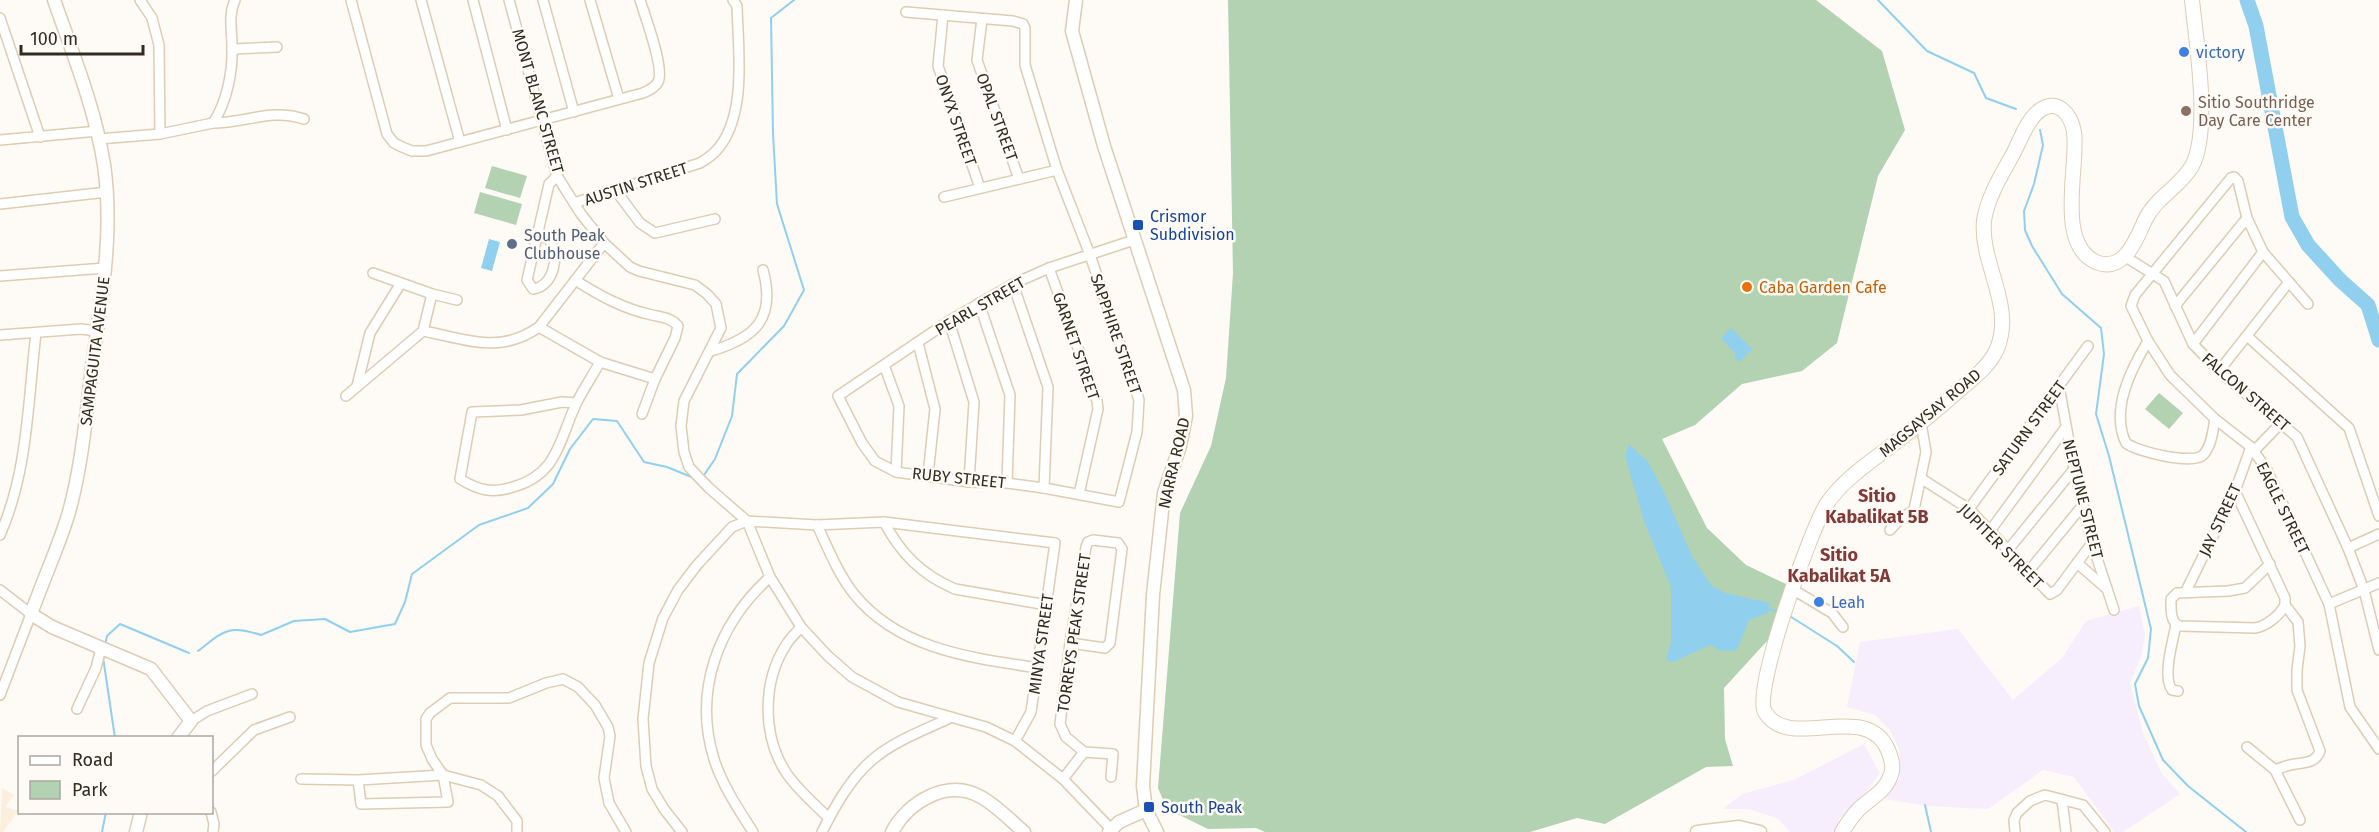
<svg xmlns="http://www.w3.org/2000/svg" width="2379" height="832" viewBox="0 0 2379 832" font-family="'Fira Sans',sans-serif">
	<rect width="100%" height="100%" fill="#fefaf5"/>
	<g fill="#f6edfd">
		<path d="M2139,606L2145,636L2141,657L2130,683L2143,733L2162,774L2180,794L2123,832H2114L2074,777L2043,770L1988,809L1928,806L1884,799L1900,778L1899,749L1890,730L1875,715L1847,707L1860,642L1958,629L2013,700L2062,658L2086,621Z"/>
		<path d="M1864,744L1880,773L1847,817H1840L1838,822L1841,824L1837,832H1790L1779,819L1749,809H1723L1742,794L1794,780Z"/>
	</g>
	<path fill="#fcefdb" d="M2,788L14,795L5,807L18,811L3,832H0Z"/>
	<g fill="#b2d2b2">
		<path d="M1228,0H1816L1882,51L1905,130L1878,176L1837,343L1802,371L1742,384L1695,425L1662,439L1707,528L1746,565L1786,584L1768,640L1724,688L1725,739L1733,766L1706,767L1605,824L1577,818L1530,832H1265L1256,828L1208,829L1167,809L1158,788L1180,513L1211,446L1226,378L1233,273Z"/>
		<path d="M492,166L527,176L520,198L485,188Z"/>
		<path d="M480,192L522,204L516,225L474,213Z"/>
		<path d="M2159,393L2183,413L2169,429L2145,409Z"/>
	</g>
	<g fill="#90d0ee">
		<path d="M489,239L500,242L492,271L481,268Z"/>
		<path d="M1731,328L1752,349L1739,362L1734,357L1736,354L1721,338Z"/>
		<path d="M1629,444L1648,462L1663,490L1693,558L1711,585L1725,593L1770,603L1768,613L1749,620L1737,650L1722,651L1710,645L1673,662L1666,660L1671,643V587L1644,521L1625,456Z"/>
	</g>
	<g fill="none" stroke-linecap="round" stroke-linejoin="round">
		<g stroke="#90d0ee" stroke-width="2">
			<path d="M1878,0L1927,51L1974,73L1986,98L2016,109"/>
			<path d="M2040,130L2043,145L2034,184L2024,211L2025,230L2032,246L2062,294L2101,328L2104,354L2096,414L2109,456L2151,629L2148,658L2135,684L2139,706L2163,760L2188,786L2246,832"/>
			<path d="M702,478L715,459L732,416L737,374L784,326L804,290L777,204L773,134L771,18L794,0"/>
			<path d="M1768,609L1780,612"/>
			<path d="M1788,615L1837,646L1854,662"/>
			<path d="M105,645L107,636L120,624L189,653"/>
			<path d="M198,651C224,631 228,624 261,635L294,621L325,619L350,632L395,624L405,602L412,574L479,525L528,508L553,484L570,449L593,419L617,421L644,462L667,467L694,478"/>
			<path d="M103,657L115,738"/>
			<path d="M1925,805L1931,832"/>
			<path d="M102,832L106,812"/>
		</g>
		<path stroke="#90d0ee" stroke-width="15" d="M2247,0L2256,26L2292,217L2308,245L2340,280L2368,305L2379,340"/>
		<defs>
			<g id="minor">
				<path d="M140,0L152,18L159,45L160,134"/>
				<path d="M351,0L387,134L394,143L402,147L412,151H426L643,93C649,90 655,88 658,82C665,69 645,16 640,0"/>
				<path d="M421,0L460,142"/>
				<path d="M473,0L507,130"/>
				<path d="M509,0L557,176L581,214L604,243L630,267L639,271L695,285L707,294L716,304L721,328L684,401L681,426L684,452L689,467L709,488L747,521L770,577L801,627L828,656L852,677L898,702L986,727L1015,741L1063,779L1111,829"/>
				<path d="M543,0L574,112"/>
				<path d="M590,0L619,99"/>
				<path d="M906,12L1013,21L1023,24L1025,28V65L1057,170L1090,255L1139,400L1137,432L1119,502L1044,488L1007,483L969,482L896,472L875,461L862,443L838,396L949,321L1013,284L1049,268L1134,240"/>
				<path d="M943,15L938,66L980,188"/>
				<path d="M0,18L40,137"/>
				<path d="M982,19L977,60L1019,179"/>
				<path d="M232,49L277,47"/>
				<path d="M213,123C246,123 271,108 304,119"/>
				<path d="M99,139L160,134L213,123C227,102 233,71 232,46C232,30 228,15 235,0"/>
				<path d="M0,140L98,131"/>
				<path d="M616,191L640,223L655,233L715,219"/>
				<path d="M944,197L1057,170"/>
				<path d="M574,203L700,163C705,160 711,156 715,152C748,118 738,49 737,6L733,0"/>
				<path d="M0,204L107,192"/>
				<path d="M538,237L548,238C561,253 554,287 533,289L527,280L549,184L557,176"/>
				<path d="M2124,256L2164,281L2193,344L2219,371L2297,437L2348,548L2364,590L2379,650"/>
				<path d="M1049,268L1097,401L1098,409L1079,494"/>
				<path d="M373,273L432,294L457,300"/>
				<path d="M0,276L105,268"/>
				<path d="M575,280C600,296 624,309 652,315C662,317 671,318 678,326L675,338L655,379L642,414"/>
				<path d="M1013,284L1048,387L1044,488"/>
				<path d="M979,303L1010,395L1007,483"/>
				<path d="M2308,304L2263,252L2247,218L2238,181L2234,177L2231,178L2135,295L2131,306L2148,341L2170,375L2215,419L2251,447L2267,470L2329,604L2350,707L2379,749"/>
				<path d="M2175,306L2247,218"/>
				<path d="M949,321L974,402L969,482"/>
				<path d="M539,327L600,362L655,379"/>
				<path d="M423,331C467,339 499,355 539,327L604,243"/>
				<path d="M0,335L81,329L97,331"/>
				<path d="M2247,336L2349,428L2379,516"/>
				<path d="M2148,341C2131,369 2110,410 2126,443C2137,452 2193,465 2203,455C2212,446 2213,429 2215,419"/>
				<path d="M918,343L935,409L928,475"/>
				<path d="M2193,344L2263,252"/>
				<path d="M711,351C756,338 776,318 763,270"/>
				<path d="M884,365L899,406L896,472"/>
				<path d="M2219,371L2289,282"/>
				<path d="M357,386L370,333L401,283"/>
				<path d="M2059,386L2074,469L2092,543L2114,610"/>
				<path d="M346,396L423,331L432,294"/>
				<path d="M576,403L562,402L521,410L472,412L460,479C478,490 492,494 513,487C559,474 559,439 577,402C584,388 593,375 600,362"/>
				<path d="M2254,451L2281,423"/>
				<path d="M1922,479L1969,509L2050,594L2057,590L2092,543"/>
				<path d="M2235,491L2285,598V605"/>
				<path d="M1969,509L2088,346"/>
				<path d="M884,522C901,554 922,575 955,589L1047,605"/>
				<path d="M817,525C828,548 838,574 854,594C899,650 973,658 1038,668"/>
				<path d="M1890,530L1900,519L1914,510L1926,452L1921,423"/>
				<path d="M1990,531L2066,427"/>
				<path d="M0,535C28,472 28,400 36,333"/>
				<path d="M2348,548L2379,534"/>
				<path d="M2008,550L2074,469"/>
				<path d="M2077,563L2107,589"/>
				<path d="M2270,564L2245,588L2228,591L2177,593L2171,599C2171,609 2170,623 2180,626L2255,628C2267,626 2280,615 2285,605"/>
				<path d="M2028,572L2083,505"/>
				<path d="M1792,589L1832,613L1843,627"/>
				<path d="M0,590L31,614L0,695"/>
				<path d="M2186,591L2235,491L2251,447"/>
				<path d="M2329,604L2379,583"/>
				<path d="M2285,605L2298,622L2300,646L2297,670V690L2320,751C2315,765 2301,762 2290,765C2285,766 2280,768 2275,770L2300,820"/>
				<path d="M2176,625C2173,641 2162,676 2172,690L2178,691"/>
				<path d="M801,627C796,633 790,638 786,645C762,682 762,737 787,774C799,791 814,804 829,818"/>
				<path d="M1070,643L1105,648L1110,643L1122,549L1118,543L1093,540L1088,542L1086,547L1070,643L1060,724L1066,737L1084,752L1113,754L1111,777"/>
				<path d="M77,709L96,668L101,648"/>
				<path d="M191,721L207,711L252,694"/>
				<path d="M2247,747L2275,770"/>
				<path d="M212,771L254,730L290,717"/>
				<path d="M301,779L358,780L443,775L448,802L361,804L358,780"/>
				<path d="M1063,779L1084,752"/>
				<path d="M2062,800L2066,832"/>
				<path d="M211,812L214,824L213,832"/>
				<path d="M517,832V821L498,796L481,785L443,775L432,759L426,745V719L430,713L450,698H509L546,683L563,679L578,687L595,705L608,727L610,736L604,778L609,803L626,832"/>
				<path d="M682,832L664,809L652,789L646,766L643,719L649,663L663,618L678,590L697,565L732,527L747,521L817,525L884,522L1055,543L1031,712L1015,741"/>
				<path d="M753,832C739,810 722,785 714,759C693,691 718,624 770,577"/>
				<path d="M822,832C835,806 850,779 872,760C894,741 924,730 950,718"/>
				<path d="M2015,832L2014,820L2017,813L2030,801L2045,795L2083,805L2105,832"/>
			</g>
			<g id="tertiary">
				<path d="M54,0C73,54 95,108 104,165C114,233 101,301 92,368C86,416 82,465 69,512C59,546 43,580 31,614L52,627L151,669L191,721L178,738"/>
				<path d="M1076,0L1072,31L1104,146L1184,390L1186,416L1180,446L1164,493L1153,595L1143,786L1146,810L1157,832"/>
				<path d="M136,832L141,812"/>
				<path d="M892,832C908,802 947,778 981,797C997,806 1010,820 1024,832"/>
				<path d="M1109,832L1119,822L1146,810"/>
				<path d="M1697,832L1739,827L1760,832"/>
			</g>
			<path id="secondary" d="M1842,832C1847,824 1852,816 1859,809C1872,797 1888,790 1892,771C1893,764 1891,757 1888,750C1866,699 1789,753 1765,712C1752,691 1811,530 1826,505C1843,479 1872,461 1896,442C1917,426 1938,409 1958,391C1972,379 1989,367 1997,349C2015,305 1980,264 1984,221C1987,198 2002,174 2013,154C2020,141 2027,120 2039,111C2057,97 2071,114 2074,132C2079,164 2055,244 2096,262C2124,274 2137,238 2145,220C2156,197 2180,187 2192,166C2211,131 2196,41 2192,0"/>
		</defs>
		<use href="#minor" stroke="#deccb3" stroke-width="12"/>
		<use href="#tertiary" stroke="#deccb3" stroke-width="15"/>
		<use href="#secondary" stroke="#deccb3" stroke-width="16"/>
		<use href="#minor" stroke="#fff" stroke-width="9"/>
		<use href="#tertiary" stroke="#fff" stroke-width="12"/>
		<use href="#secondary" stroke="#fff" stroke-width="14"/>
	</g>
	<g fill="#3f7fe0" stroke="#fefaf5" stroke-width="2">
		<circle cx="2184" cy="52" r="6"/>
		<circle cx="1819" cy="602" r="6"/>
	</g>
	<circle fill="#8d6e63" stroke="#fefaf5" stroke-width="2" cx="2186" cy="111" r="6"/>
	<g fill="#1a4fb4" stroke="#fefaf5" stroke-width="2">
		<rect x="1132" y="219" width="12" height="12" rx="3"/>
		<rect x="1143" y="801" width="12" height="12" rx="3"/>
	</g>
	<circle fill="#5c6f8a" stroke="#fefaf5" stroke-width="2" cx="512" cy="244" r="6"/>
	<circle fill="#e8710a" stroke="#fefaf5" stroke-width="2" cx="1747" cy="287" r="6"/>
	<g text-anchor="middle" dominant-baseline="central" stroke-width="5" stroke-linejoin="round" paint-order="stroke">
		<g font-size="16" fill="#366cbe" stroke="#fefaf5" text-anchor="start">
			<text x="2196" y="52">victory</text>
			<text x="1831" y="602">Leah</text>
		</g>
		<g font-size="16" fill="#322b21" stroke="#fefaf5">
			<text transform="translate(538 101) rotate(74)">MONT BLANC STREET</text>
			<text transform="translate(997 117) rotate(70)">OPAL STREET</text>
			<text transform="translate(956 120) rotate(71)">ONYX STREET</text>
			<text transform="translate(636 184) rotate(-18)">AUSTIN STREET</text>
			<text transform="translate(980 306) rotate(-30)">PEARL STREET</text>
			<text transform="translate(1116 334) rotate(71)">SAPPHIRE STREET</text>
			<text transform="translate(1076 346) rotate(71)">GARNET STREET</text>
			<text transform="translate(95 351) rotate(-83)">SAMPAGUITA AVENUE</text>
			<text transform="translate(2246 392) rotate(41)">FALCON STREET</text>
			<text transform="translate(1930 413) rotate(-40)">MAGSAYSAY ROAD</text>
			<text transform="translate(2029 428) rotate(-54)">SATURN STREET</text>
			<text transform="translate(1174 463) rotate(-77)">NARRA ROAD</text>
			<text transform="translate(959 478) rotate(6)">RUBY STREET</text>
			<text transform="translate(2083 499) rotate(76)">NEPTUNE STREET</text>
			<text transform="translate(2283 508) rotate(64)">EAGLE STREET</text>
			<text transform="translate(2220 520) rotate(-65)">JAY STREET</text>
			<text transform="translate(2001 546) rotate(45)">JUPITER STREET</text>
			<text transform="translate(1074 633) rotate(-82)">TORREYS PEAK STREET</text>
			<text transform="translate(1041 644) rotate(-82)">MINYA STREET</text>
		</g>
		<g font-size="16" fill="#785e54" stroke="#fefaf5" text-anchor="start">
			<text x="2198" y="102">Sitio Southridge<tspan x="2198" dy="18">Day Care Center</tspan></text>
		</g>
		<g font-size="16" fill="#164399" stroke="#fefaf5" text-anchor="start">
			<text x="1150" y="216">Crismor<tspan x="1150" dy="18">Subdivision</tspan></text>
			<text x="1161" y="807">South Peak</text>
		</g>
		<g font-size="16" fill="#4e5e75" stroke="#fefaf5" text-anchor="start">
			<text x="524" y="235">South Peak<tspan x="524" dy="18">Clubhouse</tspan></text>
		</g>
		<g font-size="16" fill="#c56008" stroke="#fefaf5" text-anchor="start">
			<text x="1759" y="287">Caba Garden Cafe</text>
		</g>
		<g font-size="18" font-weight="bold" fill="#823a39" stroke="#fefaf5">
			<text x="1877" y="496">Sitio<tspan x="1877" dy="21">Kabalikat 5B</tspan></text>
			<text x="1839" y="555">Sitio<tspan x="1839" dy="21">Kabalikat 5A</tspan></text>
		</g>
	</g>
	<rect x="18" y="736" width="195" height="78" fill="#fefaf5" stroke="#aca7a0" stroke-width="1.5"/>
	<rect x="30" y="756" width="30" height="9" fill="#ffffff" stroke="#aca7a0" stroke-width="1.5"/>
	<text x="72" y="766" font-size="18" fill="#322b21">Road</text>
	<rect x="30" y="781" width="30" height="18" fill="#b2d2b2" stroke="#aca7a0" stroke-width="1.5"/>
	<text x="72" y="796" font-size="18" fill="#322b21">Park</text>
	<path d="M21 45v9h122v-9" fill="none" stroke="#322b21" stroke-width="3"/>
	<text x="30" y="45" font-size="18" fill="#322b21" stroke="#fefaf5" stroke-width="4.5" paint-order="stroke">100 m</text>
</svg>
